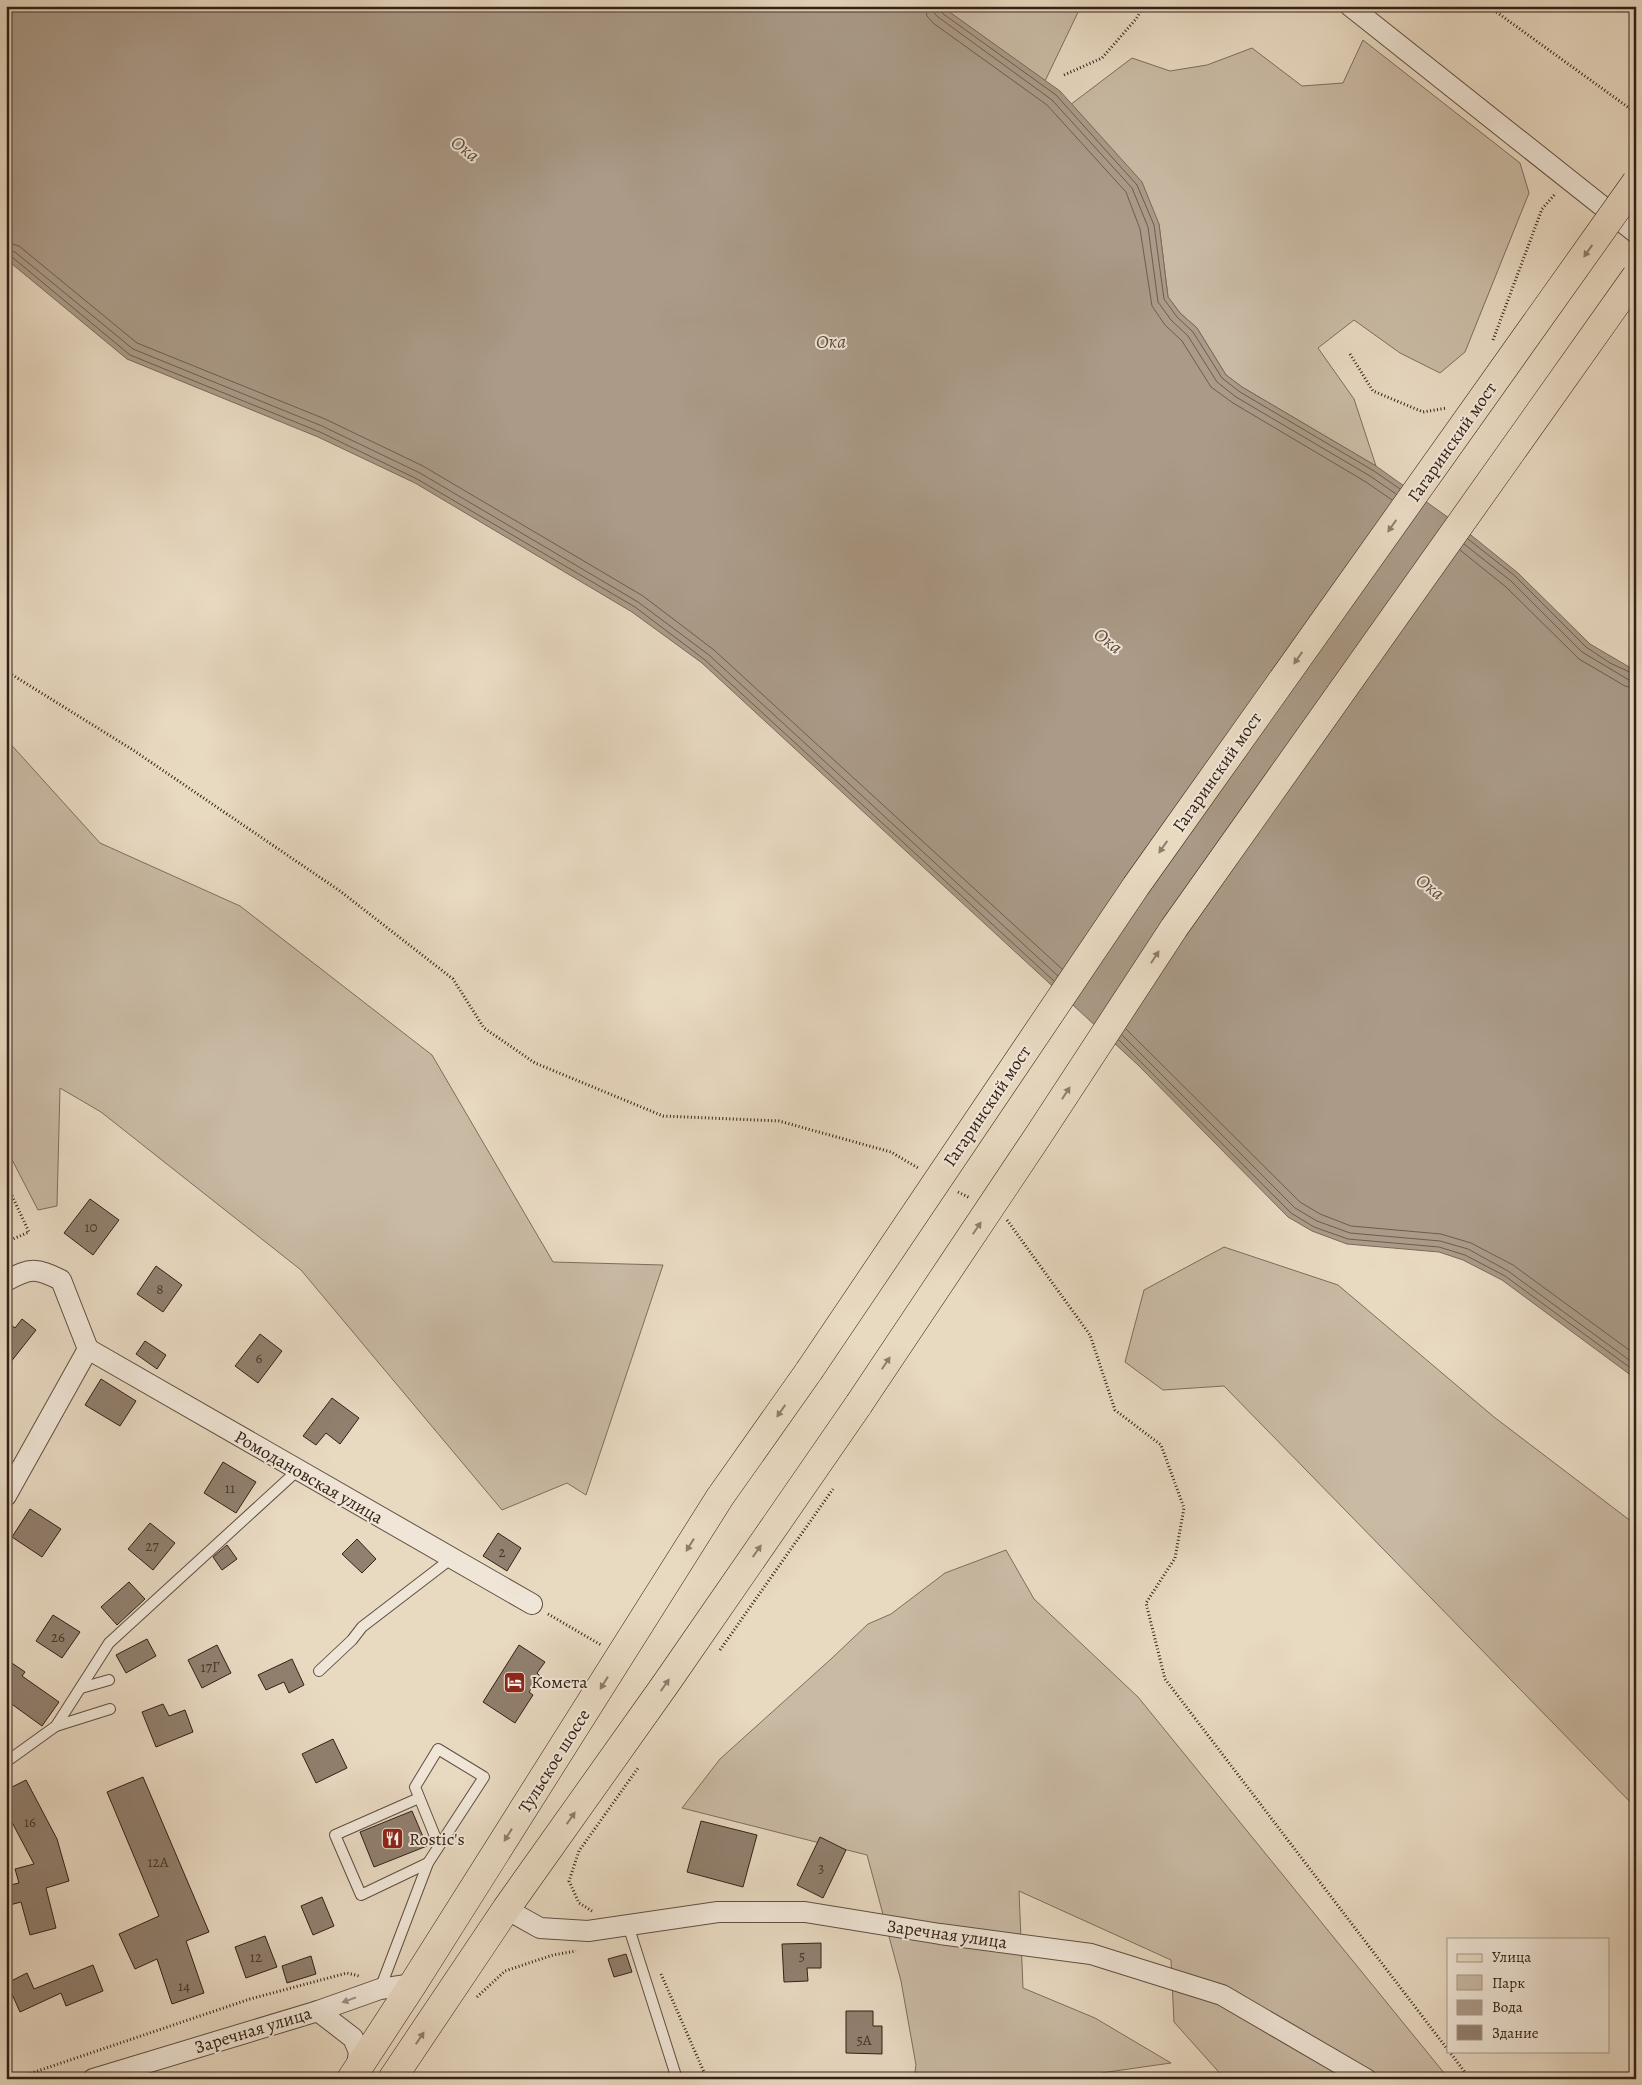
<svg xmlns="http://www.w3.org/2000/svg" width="1642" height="2085" viewBox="0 0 1642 2085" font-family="Alegreya,serif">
	<rect width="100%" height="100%" fill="#e8d9c1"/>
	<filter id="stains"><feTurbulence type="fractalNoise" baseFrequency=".004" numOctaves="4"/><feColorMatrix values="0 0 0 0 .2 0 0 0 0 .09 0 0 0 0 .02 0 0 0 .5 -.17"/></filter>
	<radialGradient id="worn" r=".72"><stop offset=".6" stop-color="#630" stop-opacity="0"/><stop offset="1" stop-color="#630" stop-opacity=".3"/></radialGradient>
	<g fill="#c9baa4" stroke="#7e6d5d">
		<path d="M941,6H1081L1045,81Z"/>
		<path d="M1363,40L1520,163L1529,193L1465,352L1440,373L1400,353L1354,320L1318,348L1354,399L1376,466L1242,387L1226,375L1197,328L1180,313L1168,297L1159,224L1070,105L1132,58L1170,71L1207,65L1252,48L1302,86L1343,83Z"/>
		<path d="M6,739L100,843L240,906L432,1055L553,1262L663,1265L586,1495L567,1483L502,1510L301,1270L101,1112L60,1088L57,1206L38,1210L6,1148Z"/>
		<path d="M1224,1247L1338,1285L1494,1417L1636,1525V1808L1224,1386L1163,1390L1125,1362L1144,1290Z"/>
		<path d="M1006,1550L1034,1599L1138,1697L1449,2079H1225L1174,2022L1171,1960L1019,1891L1023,1988L1095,2018L1171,2063L1101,2073L1099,2079H914L916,2065L901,1981L867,1855L682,1808L720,1759L831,1659L868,1624L891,1614L945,1573Z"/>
	</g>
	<path fill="#aa9a87" stroke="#7a695a" d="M6,6H941L1060,91L1142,182L1159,224L1168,297L1180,313L1197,328L1226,375L1242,387L1376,466L1456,523L1518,573L1590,644L1636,671V1379L1502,1280L1463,1260L1439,1252L1347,1244L1312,1231L1288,1217L1138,1065L702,663L632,612L415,483L318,437L127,359L6,259Z"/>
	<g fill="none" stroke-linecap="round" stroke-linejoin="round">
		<g stroke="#6e5d4e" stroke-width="1">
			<path d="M925,6L927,16L933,23L1047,105L1126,192L1140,229L1152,306L1165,325L1182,341L1211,387L1233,403L1366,482L1392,500"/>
			<path d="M933,6L934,13L938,17L1052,100L1132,188L1148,227L1158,302L1171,320L1188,336L1217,382L1236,397L1370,476L1396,494"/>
			<path d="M939,6L942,13L1056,95L1137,185L1154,225L1164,299L1177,317L1193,332L1222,378L1240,392L1374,471L1400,489"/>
			<path d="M6,242L19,246L137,343L325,419L423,466L643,596L714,650L1062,969"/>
			<path d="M6,250L15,252L133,349L322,426L420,473L638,602L709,655L1058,976"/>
			<path d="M6,256L12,257L130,355L320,432L417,479L635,607L705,660L1054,981"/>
			<path d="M1468,539L1515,576L1586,647L1610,663L1636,675"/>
			<path d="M1464,544L1511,581L1582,652L1629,680L1636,681"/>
			<path d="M1460,550L1506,587L1579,659L1625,686L1636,689"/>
			<path d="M1126,1029L1300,1202L1320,1214L1351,1226L1441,1234L1471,1243L1513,1265L1636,1355"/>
			<path d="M1122,1035L1295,1208L1317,1221L1350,1233L1440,1241L1468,1249L1508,1271L1636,1365"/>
			<path d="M1119,1040L1291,1213L1314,1227L1348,1239L1439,1247L1465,1255L1505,1276L1636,1372"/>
		</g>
	</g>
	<g fill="#91806f" stroke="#332016">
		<path d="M90,1199L119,1220L93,1255L64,1233Z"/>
		<path d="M156,1266L182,1285L163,1312L137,1294Z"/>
		<path d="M22,1319L36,1330L6,1368V1321L15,1328Z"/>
		<path d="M260,1334L282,1351L258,1383L235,1366Z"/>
		<path d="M145,1341L166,1355L157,1369L136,1354Z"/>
		<path d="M101,1379L136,1401L120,1426L85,1405Z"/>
		<path d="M332,1398L359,1418L340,1444L326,1433L316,1445L303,1436Z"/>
		<path d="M223,1462L256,1482L236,1513L204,1493Z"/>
		<path d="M30,1509L61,1529L42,1557L12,1537Z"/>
		<path d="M150,1523L175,1543L153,1570L128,1549Z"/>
		<path d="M498,1533L521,1548L507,1571L483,1556Z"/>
		<path d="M357,1539L376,1559L362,1573L342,1554Z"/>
		<path d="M227,1545L237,1559L222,1570L213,1557Z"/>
		<path d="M129,1582L145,1599L117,1625L101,1607Z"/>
		<path d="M53,1615L80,1632L62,1658L36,1641Z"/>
		<path d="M147,1639L156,1656L126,1673L116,1655Z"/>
		<path d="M217,1645L231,1673L202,1688L188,1660Z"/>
		<path d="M519,1645L545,1662L537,1673L540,1676L529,1692L533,1695L515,1723L483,1702Z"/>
		<path d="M6,1659L25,1672L22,1676L59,1702L42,1726L6,1700Z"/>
		<path d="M292,1659L304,1685L289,1693L284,1682L266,1690L258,1675Z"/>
		<path d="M163,1704L169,1716L185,1710L193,1732L156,1747L142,1712Z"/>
		<path d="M333,1739L347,1768L316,1783L302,1754Z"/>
		<path d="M143,1777L209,1932L186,1941L204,1993L172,2004L157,1959L135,1969L119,1934L159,1916L107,1792Z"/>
		<path d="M26,1780L57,1839L69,1881L46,1888L56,1928L30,1935L21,1902L6,1906V1886L19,1883L15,1869L34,1864L6,1811V1790Z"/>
		<path d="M412,1811L427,1846L374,1867L360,1832Z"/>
		<path d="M701,1821L757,1835L743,1887L687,1872Z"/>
		<path d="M820,1837L846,1850L823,1898L797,1885Z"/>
		<path d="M322,1897L334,1926L313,1935L301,1906Z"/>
		<path d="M265,1936L277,1967L246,1978L235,1947Z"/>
		<path d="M821,1943V1968H807L808,1981L784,1982L782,1944Z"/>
		<path d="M626,1954L632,1972L614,1977L608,1959Z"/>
		<path d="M311,1956L316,1974L287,1983L282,1966Z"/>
		<path d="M93,1965L103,1991L66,2006L61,1993L20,2012L7,1983L27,1973L34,1989Z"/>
		<path d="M846,2011H873V2026H882V2054L846,2053Z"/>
	</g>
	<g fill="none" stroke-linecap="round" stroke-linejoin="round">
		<defs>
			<g id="lane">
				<path d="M319,1671L352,1640L362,1627L452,1558"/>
				<path d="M81,1688L109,1680"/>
				<path d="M56,1726L110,1709"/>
				<path d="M6,1762L56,1726L109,1643L298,1470"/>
				<path d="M419,1798L335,1835L361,1895L428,1863"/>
				<path d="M628,1925L677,2079"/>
				<path d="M380,1989L428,1863L484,1777L438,1749L415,1787L439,1846"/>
			</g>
			<g id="street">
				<path d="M1350,6L1636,233"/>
				<path d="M6,1281C31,1267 36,1268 61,1280L88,1349L6,1496"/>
				<path d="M88,1349L532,1604"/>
				<path d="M506,1909L540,1928L588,1931L718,1912H805L940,1934L1091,1954L1222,1995L1366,2079"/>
				<path d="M318,2011L353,2038L359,2052L356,2071"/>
				<path d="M93,2079L318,2011L380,1989L413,1984"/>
			</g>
			<g id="primary">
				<path d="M351,2079L413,1984L720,1497L809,1371"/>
				<path d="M392,2079L506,1909L667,1682L859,1404"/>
			</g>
		</defs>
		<use href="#lane" stroke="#604e41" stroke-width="12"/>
		<use href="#street" stroke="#604e41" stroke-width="22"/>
		<use href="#primary" stroke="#332016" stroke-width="29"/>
		<g stroke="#332016" stroke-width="3" stroke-dasharray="1 2.5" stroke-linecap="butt">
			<path d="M1488,6L1636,113"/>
			<path d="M1064,75L1102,58L1136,19L1144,6"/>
			<path d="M1493,340L1542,209L1556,193"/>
			<path d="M1350,354L1373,391L1423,412L1447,408"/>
			<path d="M6,671L133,750L340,891L453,979L484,1028L535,1063L663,1116L779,1121L891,1152L918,1168"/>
			<path d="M6,1183L29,1232L6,1242"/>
			<path d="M958,1192L970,1198"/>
			<path d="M1007,1220L1090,1335L1115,1410L1161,1445L1184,1508L1175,1558L1146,1603L1165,1679L1448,2050"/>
			<path d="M6,1246L11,1257"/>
			<path d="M548,1614L601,1645"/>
			<path d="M720,1650L833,1489"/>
			<path d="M592,1911L579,1903L569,1881L579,1851L638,1768"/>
			<path d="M661,1974L707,2079"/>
			<path d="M477,1997L505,1971L553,1955L576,1951"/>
			<path d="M1449,2051L1470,2079"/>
			<path d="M14,2079L250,1999L347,1973L359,1976"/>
		</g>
		<use href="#lane" stroke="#f0e6d7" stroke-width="10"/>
		<use href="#street" stroke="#f0e6d7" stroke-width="20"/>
		<use href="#primary" stroke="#e8d9c1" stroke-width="28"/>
		<defs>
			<g id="primary-bridge">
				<path d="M809,1371L1136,886L1636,182"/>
				<path d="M859,1404L1038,1136L1174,928L1636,276"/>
			</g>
		</defs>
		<use href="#primary-bridge" stroke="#332016" stroke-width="29" stroke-linecap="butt"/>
		<use href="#primary-bridge" stroke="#e8d9c1" stroke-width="28"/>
	</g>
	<defs><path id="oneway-solid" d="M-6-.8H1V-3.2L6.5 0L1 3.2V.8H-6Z" transform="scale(1.25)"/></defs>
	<g fill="#8e7c6c">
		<use href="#oneway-solid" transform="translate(1588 251) rotate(125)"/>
		<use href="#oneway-solid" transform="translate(1392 526) rotate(125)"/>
		<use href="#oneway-solid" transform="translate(1298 658) rotate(125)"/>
		<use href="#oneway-solid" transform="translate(1163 847) rotate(125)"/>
		<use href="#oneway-solid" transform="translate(1155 957) rotate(-57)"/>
		<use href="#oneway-solid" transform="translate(1066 1093) rotate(-57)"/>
		<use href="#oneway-solid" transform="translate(977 1228) rotate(-56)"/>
		<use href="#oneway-solid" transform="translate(886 1363) rotate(-56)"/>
		<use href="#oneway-solid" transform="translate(781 1411) rotate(125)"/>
		<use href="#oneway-solid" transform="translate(690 1545) rotate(122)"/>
		<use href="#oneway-solid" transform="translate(757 1551) rotate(-55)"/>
		<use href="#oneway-solid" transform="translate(604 1683) rotate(122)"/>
		<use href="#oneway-solid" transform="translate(665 1685) rotate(-55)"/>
		<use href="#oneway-solid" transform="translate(571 1818) rotate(-55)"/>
		<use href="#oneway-solid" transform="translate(508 1835) rotate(122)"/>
		<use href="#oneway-solid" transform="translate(420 2038) rotate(-56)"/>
	</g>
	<use fill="#9b8d80" href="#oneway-solid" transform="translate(349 2000) rotate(160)"/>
	<defs>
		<symbol id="hotel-square" viewBox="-11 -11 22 22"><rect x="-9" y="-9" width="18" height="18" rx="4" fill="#8f2418" stroke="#f0e6d7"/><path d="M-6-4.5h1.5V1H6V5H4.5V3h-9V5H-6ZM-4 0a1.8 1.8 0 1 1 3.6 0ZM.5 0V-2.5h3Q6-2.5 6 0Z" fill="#fff"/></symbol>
		<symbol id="restaurant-square" viewBox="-11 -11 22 22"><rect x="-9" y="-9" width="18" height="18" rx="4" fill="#8f2418" stroke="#f0e6d7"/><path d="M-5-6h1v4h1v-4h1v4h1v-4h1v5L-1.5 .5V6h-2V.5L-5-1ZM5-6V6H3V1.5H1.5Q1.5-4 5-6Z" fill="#fff"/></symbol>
	</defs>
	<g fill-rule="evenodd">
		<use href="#hotel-square" x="502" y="1670" width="25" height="25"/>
		<use href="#restaurant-square" x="380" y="1826" width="25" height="25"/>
	</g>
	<g text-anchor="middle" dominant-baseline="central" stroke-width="4" stroke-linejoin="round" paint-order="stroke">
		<g font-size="15" fill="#4a382c">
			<text x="91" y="1227">10</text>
			<text x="160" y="1289">8</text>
			<text x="259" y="1358">6</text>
			<text x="230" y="1488">11</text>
			<text x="152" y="1546">27</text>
			<text x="502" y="1552">2</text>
			<text x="58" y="1637">26</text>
			<text x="210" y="1667">17Г</text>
			<text x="30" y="1822">16</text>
			<text x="158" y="1862">12А</text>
			<text x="821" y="1868">3</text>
			<text x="802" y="1956">5</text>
			<text x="256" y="1957">12</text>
			<text x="184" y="1986">14</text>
			<text x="864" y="2040">5А</text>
		</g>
		<g font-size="18" fill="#332016" stroke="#f0e6d7">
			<text transform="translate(1452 442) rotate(-55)">Гагаринский мост</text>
			<text transform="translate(1217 772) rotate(-55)">Гагаринский мост</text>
			<text transform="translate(987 1106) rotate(-56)">Гагаринский мост</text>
			<text transform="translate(309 1477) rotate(30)">Ромодановская улица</text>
			<text transform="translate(554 1761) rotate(-58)">Тульское шоссе</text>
			<text transform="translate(947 1934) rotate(8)">Заречная улица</text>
			<text transform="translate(253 2030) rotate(-17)">Заречная улица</text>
		</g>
		<g font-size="18" fill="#332016" stroke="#f0e6d7" text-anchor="start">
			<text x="531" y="1682">Комета</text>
			<text x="409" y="1839">Rostic's</text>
		</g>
		<g font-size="19" font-style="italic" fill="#5d4b3e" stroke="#f0e6d7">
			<text transform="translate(465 149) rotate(37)">Ока</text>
			<text x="831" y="342">Ока</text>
			<text transform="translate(1108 641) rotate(37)">Ока</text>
			<text transform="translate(1430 887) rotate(37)">Ока</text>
		</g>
	</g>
	<rect width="1642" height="2085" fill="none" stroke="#e8d9c1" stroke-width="25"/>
	<rect x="8" y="8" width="1627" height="2070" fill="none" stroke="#332016" stroke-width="2.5"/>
	<rect x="12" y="12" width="1617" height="2060" fill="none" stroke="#332016"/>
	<rect x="1447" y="1938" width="162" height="115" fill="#f0e6d7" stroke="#a4978a"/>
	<rect x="1457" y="1954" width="25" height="8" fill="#e8d9c1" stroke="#a4978a"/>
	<text x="1492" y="1962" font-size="15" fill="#332016">Улица</text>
	<rect x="1457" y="1975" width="25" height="15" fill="#c9baa4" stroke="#a4978a"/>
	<text x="1492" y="1988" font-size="15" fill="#332016">Парк</text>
	<rect x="1457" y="2000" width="25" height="15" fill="#aa9a87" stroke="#a4978a"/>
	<text x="1492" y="2012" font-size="15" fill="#332016">Вода</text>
	<rect x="1457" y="2025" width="25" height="15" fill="#91806f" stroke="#a4978a"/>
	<text x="1492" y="2038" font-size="15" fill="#332016">Здание</text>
	<rect width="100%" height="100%" filter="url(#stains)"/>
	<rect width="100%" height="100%" fill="url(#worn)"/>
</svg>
